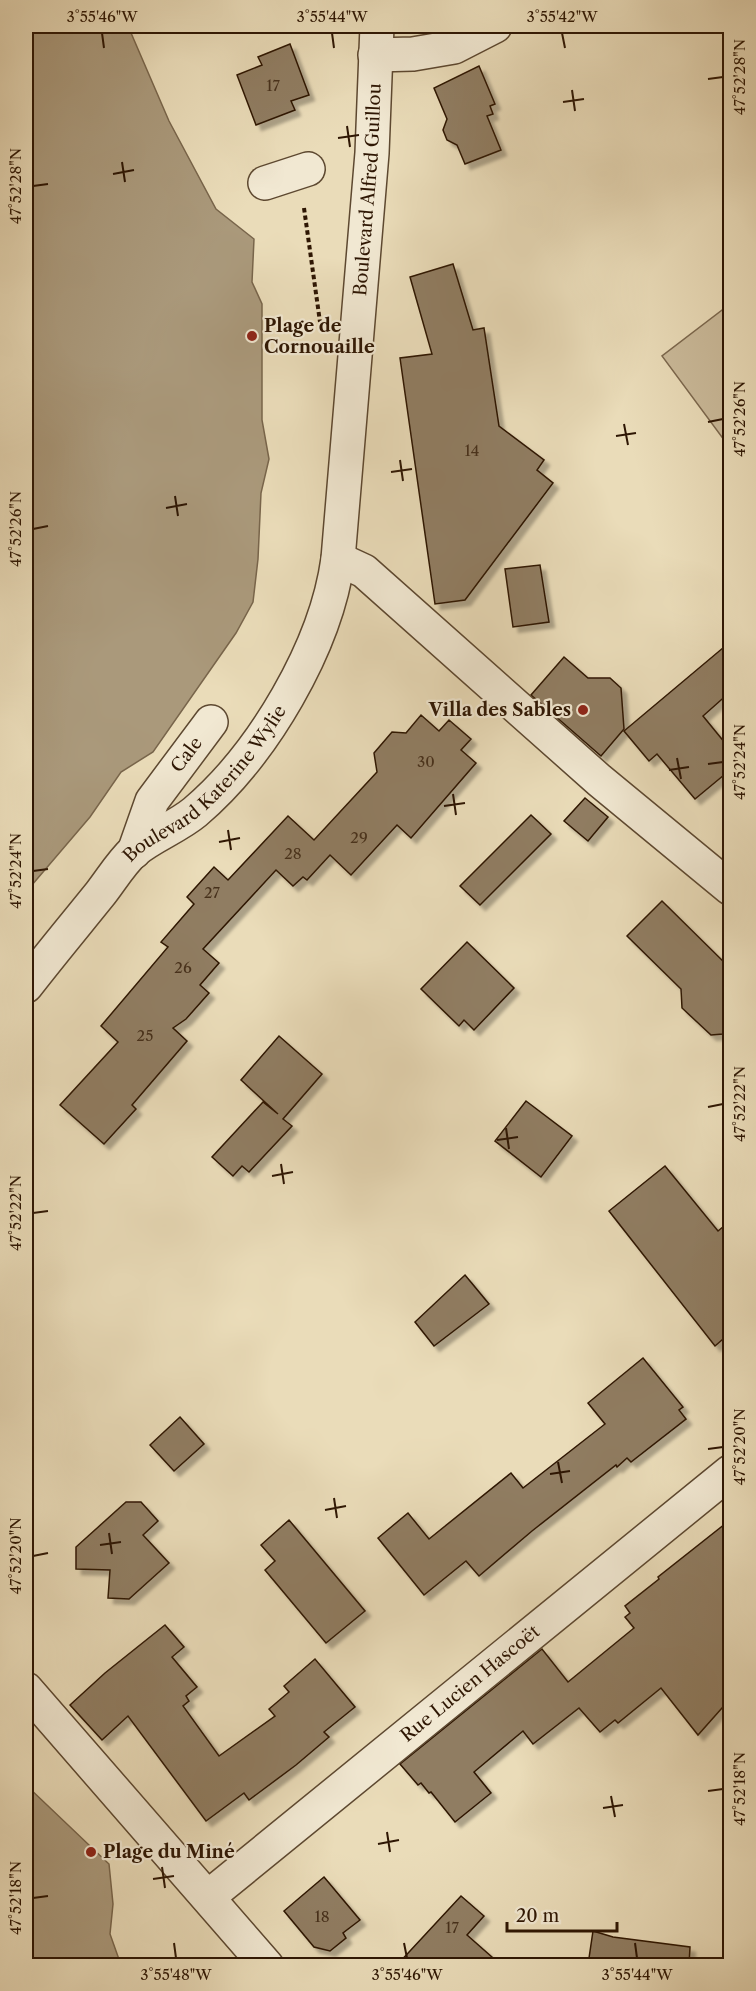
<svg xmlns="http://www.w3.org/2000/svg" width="756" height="1991" viewBox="0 0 756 1991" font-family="'Libre Caslon Text',serif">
	<defs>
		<filter id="shadow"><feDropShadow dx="5.5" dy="5.5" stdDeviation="1.5" flood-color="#0004"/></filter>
	</defs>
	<rect width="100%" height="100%" fill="#eadcb9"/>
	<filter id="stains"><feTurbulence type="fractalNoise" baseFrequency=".00333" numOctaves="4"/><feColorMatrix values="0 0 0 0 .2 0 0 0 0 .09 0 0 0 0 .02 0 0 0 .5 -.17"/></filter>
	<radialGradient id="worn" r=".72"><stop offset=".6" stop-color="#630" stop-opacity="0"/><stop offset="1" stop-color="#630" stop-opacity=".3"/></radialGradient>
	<path fill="#caba9a" stroke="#7c684e" stroke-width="1.5" d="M730,304V448L662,356Z"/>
	<g fill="#aa997b" stroke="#78654b" stroke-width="1.5">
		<path d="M26,26H128L169,121L216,209L254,239L252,282L262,304V420L269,459L261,493L258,559L253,602L236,633L153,752L121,772L90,817L26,892Z"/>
		<path d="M26,1785L109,1864L113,1904L110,1934L121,1965H26Z"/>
	</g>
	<g fill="#907d62" stroke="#2e1603" stroke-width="1.5" filter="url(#shadow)">
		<path d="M290,44L309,95L291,101L295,110L256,125L237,75L262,65L258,57Z"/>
		<path d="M479,66L495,104L490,106L493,114L487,116L501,150L465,164L457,145L447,140L443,130L447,119L434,88Z"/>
		<path d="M453,264L473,330L484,328L499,426L544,460L537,470L553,483L465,600L435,604L400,358L432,354L410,277Z"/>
		<path d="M540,565L549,622L513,627L505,569Z"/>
		<path d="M730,642V692L703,716L730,749V770L695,799L657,754L649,761L624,731Z"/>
		<path d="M564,657L588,678H610L621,688L624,729L601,756L531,695Z"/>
		<path d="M421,715L439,731L449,720L471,739L461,750L476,763L411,838L397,825L351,875L330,855L307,880L303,877L293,886L276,870L203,949L219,963L200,985L209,993L186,1019L173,1028L187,1041L132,1105L136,1109L104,1144L60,1105L118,1042L101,1026L168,947L161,942L194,904L187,897L214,867L228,880L288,816L314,840L377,772L374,753L392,732L406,733Z"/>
		<path d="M585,798L608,817L588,841L564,821Z"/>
		<path d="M531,815L551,834L480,905L460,886Z"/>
		<path d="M662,901L730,968V1026L723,1034L711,1035L682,1008L681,989L627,936Z"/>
		<path d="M467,942L514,988L474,1030L464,1020L459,1026L421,989Z"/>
		<path d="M279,1036L322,1074L283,1119L292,1126L249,1172L242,1166L233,1176L212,1157L263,1102L278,1114L241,1080Z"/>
		<path d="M526,1101L572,1136L541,1177L495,1141Z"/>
		<path d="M665,1166L718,1231L730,1221V1333L715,1346L609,1211Z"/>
		<path d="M465,1275L489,1304L434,1346L415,1322Z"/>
		<path d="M643,1358L683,1407L679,1410L686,1419L631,1462L627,1458L617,1467L616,1465L532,1531L479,1576L466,1561L424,1595L378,1538L408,1513L429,1539L511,1473L523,1488L605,1424L588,1403Z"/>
		<path d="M180,1417L204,1444L174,1471L150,1445Z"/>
		<path d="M126,1502H141L158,1521L143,1535L169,1563L129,1599L108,1598L110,1570L76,1569V1547Z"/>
		<path d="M289,1520L365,1611L326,1643L265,1570L275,1561L261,1545Z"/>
		<path d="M730,1520V1699L698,1735L661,1688L618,1723L615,1720L600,1732L579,1708L533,1744L523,1731L474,1772L491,1793L455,1822L431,1792L429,1793L421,1783L418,1785L400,1764L542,1649L568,1682L634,1628L625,1617L630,1613L625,1606L659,1579L658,1577Z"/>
		<path d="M165,1625L184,1647L172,1657L197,1687L186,1696L189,1701L183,1706L219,1756L275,1716L269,1709L289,1692L284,1686L315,1659L355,1707L324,1732L329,1737L296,1765L249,1800L244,1793L206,1821L128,1716L102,1740L70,1705L105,1673Z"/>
		<path d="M324,1877L360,1920L343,1933L346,1938L330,1951L314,1947L284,1911Z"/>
		<path d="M461,1896L484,1916L467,1935L501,1965H397Z"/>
		<path d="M593,1931L613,1937L690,1947L689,1965H588Z"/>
	</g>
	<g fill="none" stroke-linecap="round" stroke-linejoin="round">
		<defs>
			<g id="minor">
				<path d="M375,55L413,54L454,47L495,26"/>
				<path d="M265,183L308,169"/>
				<path d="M338,559L364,571L599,780L730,888"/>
				<path id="s1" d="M134,852L152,801L211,722"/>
				<path id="s2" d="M26,986C50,955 75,925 100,894C111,880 121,863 134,851C152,836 177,827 195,812C263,754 326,647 338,559L372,153L377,26"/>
				<path d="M26,1689L267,1966"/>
				<path id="s3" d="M208,1897L730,1472"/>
			</g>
		</defs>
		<use href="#minor" stroke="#5d4830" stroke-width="36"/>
		<path stroke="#2e1603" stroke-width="4" stroke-dasharray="4.5 3" stroke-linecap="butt" d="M304,208L320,322"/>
		<use href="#minor" stroke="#f1e8d2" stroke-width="33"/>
	</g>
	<path fill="none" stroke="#2e1603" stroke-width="2" d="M102,33L104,48M332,33L334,48M562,33L565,48M708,79L723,77M572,90L575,111M563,102L584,99M347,126L350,147M338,138L359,135M122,162L125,182M113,174L134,170M33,186L48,184M708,422L723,419M624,424L628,445M616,436L636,433M400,460L403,481M391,472L412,469M175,496L178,516M166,508L187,504M33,529L48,526M677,758L681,779M708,764L723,762M669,770L689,767M453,794L456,815M444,806L465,803M228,830L231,850M219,842L240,838M33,871L48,869M708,1107L723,1104M506,1128L509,1149M497,1140L518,1137M281,1164L284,1184M272,1176L293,1172M33,1213L48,1211M708,1449L723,1447M558,1462L562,1483M550,1474L570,1471M334,1498L337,1518M325,1510L346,1506M109,1533L112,1554M100,1545L121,1542M33,1556L48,1553M708,1791L723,1789M611,1796L615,1817M603,1808L623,1805M387,1832L390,1852M378,1844L399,1840M162,1867L165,1888M153,1879L174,1876M33,1898L48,1896M174,1943L176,1958M404,1943L407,1958M635,1943L637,1958"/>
	<g fill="#8f2418" stroke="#f1e8d2" stroke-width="2">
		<circle cx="252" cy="336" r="6"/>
		<circle cx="583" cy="710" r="6"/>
		<circle cx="91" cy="1852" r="6"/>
	</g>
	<g text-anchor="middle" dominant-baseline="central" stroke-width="4.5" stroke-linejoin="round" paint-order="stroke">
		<g font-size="15" fill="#46301b">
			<text x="273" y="85">17</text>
			<text x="472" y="450">14</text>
			<text x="426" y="761">30</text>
			<text x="359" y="837">29</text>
			<text x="293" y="853">28</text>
			<text x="212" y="892">27</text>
			<text x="183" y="967">26</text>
			<text x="145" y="1035">25</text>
			<text x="322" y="1916">18</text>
			<text x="452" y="1927">17</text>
		</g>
		<g font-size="18" fill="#2e1603" stroke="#f1e8d2">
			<text stroke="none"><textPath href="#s2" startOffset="912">Boulevard Alfred Guillou</textPath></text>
			<text stroke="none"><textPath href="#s1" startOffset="112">Cale</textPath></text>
			<text stroke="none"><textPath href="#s2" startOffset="272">Boulevard Katerine Wylie</textPath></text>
			<text stroke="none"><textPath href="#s3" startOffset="338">Rue Lucien Hascoët</textPath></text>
		</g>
		<g font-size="18" font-weight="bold" fill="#2e1603" stroke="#f1e8d2" text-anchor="start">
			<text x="264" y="326">Plage de<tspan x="264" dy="21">Cornouaille</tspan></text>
			<text x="571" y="710" text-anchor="end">Villa des Sables</text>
			<text x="103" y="1852">Plage du Miné</text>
		</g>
	</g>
	<rect width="756" height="1991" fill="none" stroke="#eadcb9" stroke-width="66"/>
	<path d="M507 1922v9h110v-9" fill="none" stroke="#2e1603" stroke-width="3"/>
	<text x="516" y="1922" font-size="18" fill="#2e1603" stroke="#f1e8d2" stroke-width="4.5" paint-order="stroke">20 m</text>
	<rect x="33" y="33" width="690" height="1925" fill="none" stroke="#2e1603" stroke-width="2"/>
	<g font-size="15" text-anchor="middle" fill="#2e1603">
		<text x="102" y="22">3°55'46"W</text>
		<text x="332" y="22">3°55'44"W</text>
		<text x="562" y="22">3°55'42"W</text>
		<text transform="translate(740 77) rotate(-90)" y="5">47°52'28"N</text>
		<text transform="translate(16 186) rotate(-90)" y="5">47°52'28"N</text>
		<text transform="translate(740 419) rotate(-90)" y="5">47°52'26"N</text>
		<text transform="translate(16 529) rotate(-90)" y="5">47°52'26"N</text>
		<text transform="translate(740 762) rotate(-90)" y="5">47°52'24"N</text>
		<text transform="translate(16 871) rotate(-90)" y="5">47°52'24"N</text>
		<text transform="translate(740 1104) rotate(-90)" y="5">47°52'22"N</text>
		<text transform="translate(16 1213) rotate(-90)" y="5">47°52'22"N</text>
		<text transform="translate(740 1447) rotate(-90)" y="5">47°52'20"N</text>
		<text transform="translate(16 1556) rotate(-90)" y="5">47°52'20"N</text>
		<text transform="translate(740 1789) rotate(-90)" y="5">47°52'18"N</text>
		<text transform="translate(16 1898) rotate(-90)" y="5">47°52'18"N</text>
		<text x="176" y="1980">3°55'48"W</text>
		<text x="407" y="1980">3°55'46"W</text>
		<text x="637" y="1980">3°55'44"W</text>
	</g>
	<rect width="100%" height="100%" filter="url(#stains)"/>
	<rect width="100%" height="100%" fill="url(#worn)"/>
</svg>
